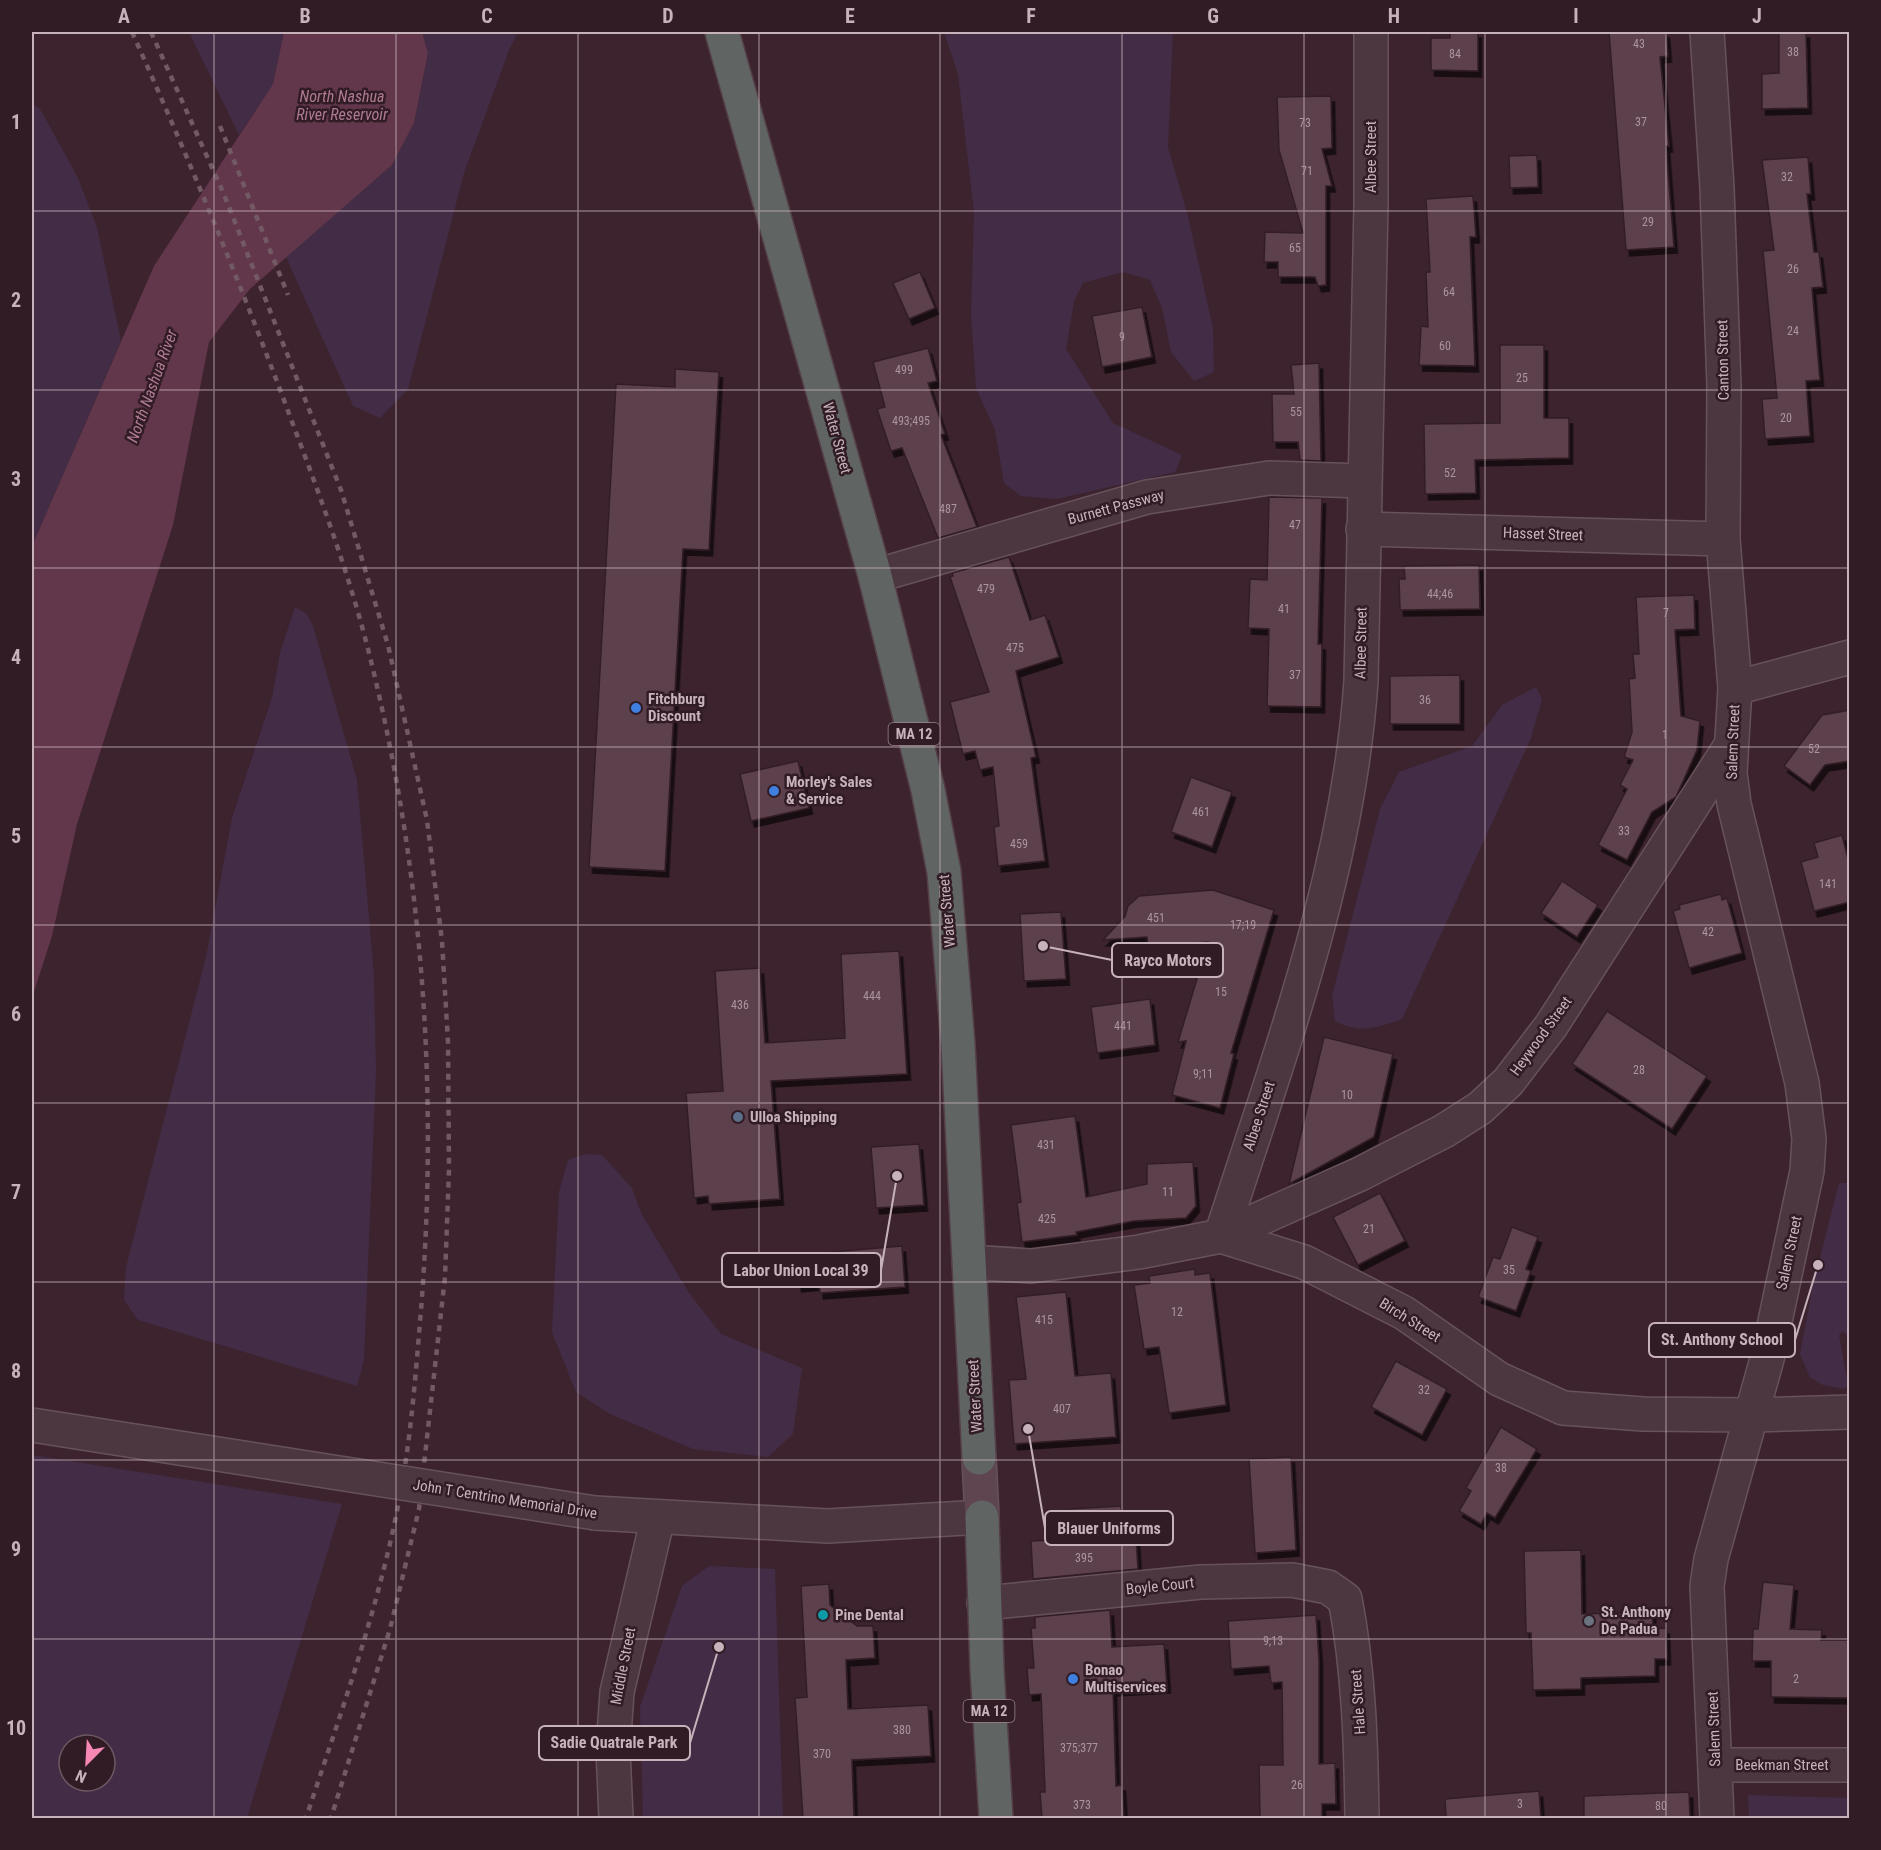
<svg xmlns="http://www.w3.org/2000/svg" width="1881" height="1850" viewBox="0 0 1881 1850" font-family="'Roboto Condensed',sans-serif">
	<defs>
		<filter id="shadow"><feDropShadow dx="3.5" dy="6" stdDeviation="0" flood-color="#0009"/></filter>
	</defs>
	<rect width="100%" height="100%" fill="#3c232e"/>
	<g fill="#432d46" fill-rule="evenodd">
		<path d="M189,32H284L273,84L239,135Z"/>
		<path d="M422,32H518L509,50L464,173L408,389L380,418L353,406L286,257L392,165L414,123L428,53Z"/>
		<path d="M944,32H1173L1168,147L1188,216L1213,328L1214,372L1194,381L1171,352L1162,308L1150,280L1123,272L1083,283L1074,301L1066,349L1113,423L1182,455L1175,472L1057,499L1021,496L1004,483L995,430L976,388L971,315L974,213L958,74Z"/>
		<path d="M32,103L40,109L77,176L97,227L121,341L32,546Z"/>
		<path d="M295,607L306,613L313,626L357,780L374,975L376,1072L364,1360L357,1386L138,1320L124,1300L126,1267L206,957L232,818L272,698L280,653Z"/>
		<path d="M1536,687L1542,699L1531,738L1402,1019C1377,1028 1359,1034 1335,1021L1332,996L1380,809L1399,772L1472,746L1502,705Z"/>
		<path d="M585,1154L602,1155L632,1188L641,1213L689,1293L721,1334L802,1368L793,1434L768,1457L693,1449L610,1414L576,1392L552,1332L559,1192L568,1160Z"/>
		<path d="M1839,1183H1850L1849,1372L1847,1335L1843,1331L1839,1335L1848,1385L1844,1389L1823,1385L1810,1377L1800,1354L1813,1285Z"/>
		<path d="M32,1455L342,1504L247,1818H32ZM69,1745H105V1781H69Z"/>
		<path d="M709,1566L775,1569L783,1818H643L640,1707L682,1586Z"/>
		<path d="M1748,1795L1849,1798V1818H1749Z"/>
	</g>
	<path fill="#62374b" d="M284,32H422L428,53L414,123L392,165L250,289L209,342L173,525L77,824L52,936L32,998V546L154,266L273,84Z"/>
	<g fill="#5c3f4c" stroke="#331e27" stroke-width="1.5" filter="url(#shadow)">
		<path d="M1450,32H1478V71L1431,70V38H1450Z"/>
		<path d="M1609,32H1666L1668,56L1660,57L1669,146H1666L1674,247L1626,250Z"/>
		<path d="M1779,32H1806L1808,108L1762,109V74L1779,73Z"/>
		<path d="M1331,96L1332,148L1322,149L1332,186H1326V285L1318,286L1315,277H1278V262H1264L1265,232L1303,233L1279,150L1277,97Z"/>
		<path d="M1537,155L1538,187L1510,188L1509,156Z"/>
		<path d="M1808,157L1811,194H1807L1814,252H1819L1823,287L1812,288L1820,380L1806,381L1810,436L1765,439L1762,399L1777,398L1763,251L1774,250L1762,160Z"/>
		<path d="M1473,196L1476,237H1470L1475,366L1419,365L1421,326L1428,327L1426,272H1430L1426,199Z"/>
		<path d="M920,272L935,308L909,319L893,283Z"/>
		<path d="M1142,307L1152,357L1102,367L1092,316Z"/>
		<path d="M1500,345H1544V418H1569V458L1475,460L1476,493L1425,494L1424,424L1500,423Z"/>
		<path d="M928,348L937,381L928,383L945,434L941,435L977,527L938,538L902,448L891,451L877,409L885,407L873,362Z"/>
		<path d="M1319,363L1321,461L1300,460L1298,442H1273L1272,394H1294L1291,365Z"/>
		<path d="M675,369L719,372L709,550L683,549L665,871L589,867L616,384L675,387Z"/>
		<path d="M1269,497L1322,498L1318,644H1322L1321,707L1267,706L1269,629L1248,628L1250,579L1267,580Z"/>
		<path d="M1009,557L1030,620L1045,615L1059,657L1016,671L1036,757L1031,758L1045,861L998,866L994,827L999,826L993,767L980,770L975,751L963,754L950,702L989,692L950,577L953,576L952,573Z"/>
		<path d="M1479,565L1480,609L1400,610L1399,579H1405L1404,566Z"/>
		<path d="M1694,595L1695,629L1675,630L1681,716L1700,721L1697,750L1676,797L1652,812L1627,860L1598,845L1627,789L1620,785L1633,760L1624,757L1632,732L1629,679L1635,678L1633,654H1639L1636,597Z"/>
		<path d="M1460,675V724H1390V676Z"/>
		<path d="M1850,710V761L1825,765L1810,785L1784,766L1822,715Z"/>
		<path d="M798,761L809,808L751,821L740,774Z"/>
		<path d="M1191,777L1232,792L1212,847L1171,832Z"/>
		<path d="M1842,835L1850,867V902L1814,911L1801,862L1818,857L1814,843Z"/>
		<path d="M1562,881L1598,905L1577,937L1541,913Z"/>
		<path d="M1213,890L1274,910L1231,1053L1234,1054L1220,1108L1172,1095L1186,1041L1178,1042L1208,942L1148,946L1147,937L1103,940L1125,916L1128,906L1139,896Z"/>
		<path d="M1721,894L1722,900L1727,898L1742,953L1689,968L1673,911L1680,909L1679,905Z"/>
		<path d="M1061,912L1066,979L1024,981L1020,914Z"/>
		<path d="M899,951L907,1074L771,1081L780,1199L709,1204L708,1196L694,1198L686,1093L723,1091L715,971L760,968L765,1043L845,1038L841,954Z"/>
		<path d="M1150,999L1155,1045L1097,1053L1091,1007Z"/>
		<path d="M1607,1011L1707,1076L1672,1129L1572,1064Z"/>
		<path d="M1324,1037L1393,1054L1374,1137L1289,1184Z"/>
		<path d="M1075,1116L1086,1197L1147,1184V1164L1193,1162L1196,1206L1186,1218L1134,1221L1076,1232L1077,1235L1022,1242L1017,1203L1021,1202L1011,1125Z"/>
		<path d="M919,1144L924,1205L876,1208L871,1147Z"/>
		<path d="M1380,1193L1405,1241L1358,1265L1333,1217Z"/>
		<path d="M1512,1227L1538,1237L1526,1269L1531,1271L1516,1311L1478,1297L1493,1257L1500,1259Z"/>
		<path d="M902,1246L905,1287L820,1293L819,1284L798,1286L796,1255Z"/>
		<path d="M1195,1269V1275L1210,1273L1226,1405L1169,1413L1159,1347L1144,1349L1134,1285L1150,1283L1149,1276Z"/>
		<path d="M1066,1292L1075,1376L1111,1373L1116,1437L1014,1444L1009,1380L1026,1379L1016,1297Z"/>
		<path d="M1396,1361L1447,1389L1422,1435L1371,1407Z"/>
		<path d="M1501,1427L1537,1449L1495,1518L1487,1513L1481,1524L1459,1511L1471,1491L1466,1488Z"/>
		<path d="M1291,1457L1296,1550L1255,1553L1249,1459Z"/>
		<path d="M1121,1506L1123,1538L1136,1537L1138,1569L1033,1579L1031,1541L1071,1539L1069,1509Z"/>
		<path d="M1581,1550L1582,1614L1652,1612L1653,1629L1666,1628L1667,1659H1655V1676L1581,1678V1689L1533,1690L1531,1633H1526L1524,1551Z"/>
		<path d="M1763,1582L1794,1585L1790,1629L1822,1630L1821,1640H1850V1698L1771,1697V1661H1752L1753,1629H1758Z"/>
		<path d="M829,1584L830,1605L857,1626H873L875,1658L846,1660L848,1709L928,1705L931,1756L852,1760L854,1818H803L795,1698L807,1697L801,1586Z"/>
		<path d="M1110,1610L1112,1647L1164,1644L1167,1687L1113,1690L1116,1786L1122,1785L1124,1818H1042L1040,1792H1045L1041,1694L1029,1695L1027,1668H1034L1031,1628H1035V1617Z"/>
		<path d="M1316,1615L1319,1660V1764L1335,1763L1336,1804H1322V1818H1260L1259,1765H1283L1282,1682L1271,1683L1269,1666L1231,1669L1228,1621Z"/>
		<path d="M1539,1791L1541,1818H1446L1445,1799Z"/>
		<path d="M1689,1792L1690,1818H1584V1796Z"/>
	</g>
	<g fill="none" stroke-linecap="round" stroke-linejoin="round">
		<defs>
			<g id="minor">
				<path d="M1363,529L1723,539"/>
				<path d="M875,576L1147,497L1269,478L1364,481"/>
				<path d="M1221,1236C1279,1055 1348,873 1361,681L1371,204V32"/>
				<path d="M1221,1236L1360,1174L1444,1131L1480,1108L1508,1082L1551,1026L1730,747"/>
				<path d="M969,1262L1031,1266L1139,1252L1221,1236L1304,1262L1404,1313L1499,1379L1563,1408L1643,1414L1752,1415L1850,1412"/>
				<path d="M984,1603L1201,1582L1292,1580L1328,1587L1345,1599C1359,1671 1361,1745 1362,1818"/>
				<path d="M1715,1765H1850"/>
				<path d="M616,1818L613,1749L617,1692L658,1517"/>
				<path d="M1717,1818L1707,1586L1711,1559L1767,1359L1807,1171L1809,1139L1802,1083L1734,804L1730,773L1735,688"/>
			</g>
			<g id="tertiary">
				<path d="M1707,32L1717,188L1724,386L1723,539L1735,688L1850,657"/>
				<path d="M595,1513L828,1526L982,1517"/>
			</g>
			<path id="secondary" d="M979,1458L982,1517"/>
			<g id="trunk">
				<path d="M722,32L875,576L928,790L944,872L958,1044L979,1458"/>
				<path d="M982,1517L987,1669L996,1818"/>
			</g>
		</defs>
		<use href="#minor" stroke="#67525b" stroke-width="36"/>
		<use href="#tertiary" stroke="#67525b" stroke-width="36"/>
		<use href="#secondary" stroke="#67525b" stroke-width="36"/>
		<use href="#trunk" stroke="#543f48" stroke-width="36"/>
		<use href="#minor" stroke="#4c3740" stroke-width="33"/>
		<use href="#tertiary" stroke="#4c3740" stroke-width="33"/>
		<use href="#secondary" stroke="#5f4550" stroke-width="33"/>
		<use href="#trunk" stroke="#606462" stroke-width="33"/>
		<g stroke="#735964" stroke-width="4.5" stroke-dasharray="6 6" stroke-linecap="butt">
			<path d="M132,32C189,159 242,287 291,419C320,496 350,576 370,657C424,875 439,1098 420,1322C415,1383 410,1446 398,1506C377,1613 340,1715 306,1818"/>
			<path d="M151,32L223,192L341,490L388,645L427,820L442,941L448,1042L449,1170L445,1277L419,1509L390,1629L331,1818"/>
			<path d="M220,126L288,295"/>
		</g>
		<defs>
			<path id="tertiary-bridge" d="M32,1425L595,1513"/>
		</defs>
		<use href="#tertiary-bridge" stroke="#67525b" stroke-width="36" stroke-linecap="butt"/>
		<use href="#tertiary-bridge" stroke="#4c3740" stroke-width="33"/>
	</g>
	<path fill="none" stroke="#c7b2bb" stroke-width="1.5" stroke-opacity="0.55" d="M214,32V1818M396,32V1818M578,32V1818M759,32V1818M940,32V1818M1122,32V1818M1304,32V1818M1485,32V1818M1666,32V1818M32,211H1850M32,390H1850M32,568H1850M32,747H1850M32,925H1850M32,1103H1850M32,1282H1850M32,1460H1850M32,1639H1850"/>
	<g fill="#3f7fe0" stroke="#311c25" stroke-width="2">
		<circle cx="636" cy="708" r="6"/>
		<circle cx="774" cy="791" r="6"/>
		<circle cx="1073" cy="1679" r="6"/>
	</g>
	<circle fill="#5c6f8a" stroke="#311c25" stroke-width="2" cx="738" cy="1117" r="6"/>
	<circle fill="#0f9aa8" stroke="#311c25" stroke-width="2" cx="823" cy="1615" r="6"/>
	<circle fill="#6b7280" stroke="#311c25" stroke-width="2" cx="1589" cy="1621" r="6"/>
	<g text-anchor="middle" dominant-baseline="central" stroke-width="5" stroke-linejoin="round" paint-order="stroke">
		<g font-size="12" fill="#ac959f">
			<text x="1639" y="44">43</text>
			<text x="1793" y="52">38</text>
			<text x="1455" y="54">84</text>
			<text x="1641" y="122">37</text>
			<text x="1305" y="123">73</text>
			<text x="1307" y="171">71</text>
			<text x="1787" y="177">32</text>
			<text x="1648" y="222">29</text>
			<text x="1295" y="248">65</text>
			<text x="1793" y="269">26</text>
			<text x="1449" y="292">64</text>
			<text x="1793" y="331">24</text>
			<text x="1122" y="337">9</text>
			<text x="1445" y="346">60</text>
			<text x="904" y="370">499</text>
			<text x="1522" y="378">25</text>
			<text x="1296" y="412">55</text>
			<text x="1786" y="418">20</text>
			<text x="911" y="421">493;495</text>
			<text x="1450" y="473">52</text>
			<text x="948" y="509">487</text>
			<text x="1295" y="525">47</text>
			<text x="986" y="589">479</text>
			<text x="1440" y="594">44;46</text>
			<text x="1284" y="609">41</text>
			<text x="1666" y="613">7</text>
			<text x="1015" y="648">475</text>
			<text x="1295" y="675">37</text>
			<text x="1425" y="700">36</text>
			<text x="1665" y="735">1</text>
			<text x="1814" y="749">52</text>
			<text x="1201" y="812">461</text>
			<text x="1624" y="831">33</text>
			<text x="1019" y="844">459</text>
			<text x="1828" y="884">141</text>
			<text x="1156" y="918">451</text>
			<text x="1243" y="925">17;19</text>
			<text x="1708" y="932">42</text>
			<text x="1221" y="992">15</text>
			<text x="872" y="996">444</text>
			<text x="740" y="1005">436</text>
			<text x="1123" y="1026">441</text>
			<text x="1639" y="1070">28</text>
			<text x="1203" y="1074">9;11</text>
			<text x="1347" y="1095">10</text>
			<text x="1046" y="1145">431</text>
			<text x="1168" y="1192">11</text>
			<text x="1047" y="1219">425</text>
			<text x="1369" y="1229">21</text>
			<text x="1509" y="1270">35</text>
			<text x="1177" y="1312">12</text>
			<text x="1044" y="1320">415</text>
			<text x="1424" y="1390">32</text>
			<text x="1062" y="1409">407</text>
			<text x="1501" y="1468">38</text>
			<text x="1084" y="1558">395</text>
			<text x="1273" y="1641">9;13</text>
			<text x="1796" y="1679">2</text>
			<text x="902" y="1730">380</text>
			<text x="1079" y="1748">375;377</text>
			<text x="822" y="1754">370</text>
			<text x="1297" y="1785">26</text>
			<text x="1520" y="1804">3</text>
			<text x="1082" y="1805">373</text>
			<text x="1661" y="1806">80</text>
		</g>
		<g fill="#311c25" stroke="#9a858e" stroke-width="1.5">
			<rect x="888.5" y="723" width="51" height="22" rx="4.5"/>
			<rect x="963.5" y="1700" width="51" height="22" rx="4.5"/>
		</g>
		<g font-size="14" font-weight="bold" fill="#c7b2bb">
			<text x="914" y="734">MA 12</text>
			<text x="989" y="1711">MA 12</text>
		</g>
		<g font-size="15" fill="#c7b2bb" stroke="#311c25">
			<text transform="translate(1371 157) rotate(-90)">Albee Street</text>
			<text transform="translate(1723 360) rotate(-91)">Canton Street</text>
			<text transform="translate(837 438) rotate(75)">Water Street</text>
			<text transform="translate(1116 507) rotate(-15)">Burnett Passway</text>
			<text transform="translate(1543 534) rotate(2)">Hasset Street</text>
			<text transform="translate(1361 643) rotate(-89)">Albee Street</text>
			<text transform="translate(1733 742) rotate(-88)">Salem Street</text>
			<text transform="translate(947 911) rotate(-95)">Water Street</text>
			<text transform="translate(1541 1036) rotate(-54)">Heywood Street</text>
			<text transform="translate(1259 1116) rotate(-72)">Albee Street</text>
			<text transform="translate(1789 1253) rotate(-78)">Salem Street</text>
			<text transform="translate(1410 1320) rotate(32)">Birch Street</text>
			<text transform="translate(975 1396) rotate(-93)">Water Street</text>
			<text transform="translate(505 1499) rotate(9)">John T Centrino Memorial Drive</text>
			<text transform="translate(1160 1586) rotate(-6)">Boyle Court</text>
			<text transform="translate(623 1666) rotate(-79)">Middle Street</text>
			<text transform="translate(1358 1702) rotate(-94)">Hale Street</text>
			<text transform="translate(1714 1729) rotate(-92)">Salem Street</text>
			<text x="1782" y="1765">Beekman Street</text>
		</g>
		<g font-size="15" font-weight="bold" fill="#c7b2bb" stroke="#311c25" text-anchor="start">
			<text x="648" y="699">Fitchburg<tspan x="648" dy="17">Discount</tspan></text>
			<text x="786" y="782">Morley's Sales<tspan x="786" dy="17">&amp; Service</tspan></text>
			<text x="750" y="1117">Ulloa Shipping</text>
			<text x="1601" y="1612">St. Anthony<tspan x="1601" dy="17">De Padua</tspan></text>
			<text x="835" y="1615">Pine Dental</text>
			<text x="1085" y="1670">Bonao<tspan x="1085" dy="17">Multiservices</tspan></text>
		</g>
		<g font-size="16" font-style="italic" fill="#af7b93" stroke="#311c25">
			<text x="342" y="96">North Nashua<tspan x="342" dy="18">River Reservoir</tspan></text>
			<text transform="translate(152 386) rotate(-70)">North Nashua River</text>
		</g>
	</g>
	<path fill="none" stroke="#c7b2bb" stroke-width="2" d="M1043 946L1112 960M897 1176L881 1270M1818 1265L1795 1340M1028 1429L1045 1528M719 1647L690 1743"/>
	<g fill="#c7b2bb" stroke="#311c25" stroke-width="2">
		<circle cx="1043" cy="946" r="6"/>
		<circle cx="897" cy="1176" r="6"/>
		<circle cx="1818" cy="1265" r="6"/>
		<circle cx="1028" cy="1429" r="6"/>
		<circle cx="719" cy="1647" r="6"/>
	</g>
	<g fill="#311c25" stroke="#c7b2bb" stroke-width="2">
		<rect x="1112" y="943" width="111" height="34" rx="6"/>
		<rect x="722" y="1253" width="159" height="34" rx="6"/>
		<rect x="1649" y="1323" width="146" height="34" rx="6"/>
		<rect x="1045" y="1511" width="128" height="34" rx="6"/>
		<rect x="539" y="1726" width="151" height="34" rx="6"/>
	</g>
	<g font-size="16" text-anchor="middle" font-weight="bold" fill="#c7b2bb">
		<text x="1168" y="966">Rayco Motors</text>
		<text x="801" y="1276">Labor Union Local 39</text>
		<text x="1722" y="1345">St. Anthony School</text>
		<text x="1109" y="1534">Blauer Uniforms</text>
		<text x="614" y="1748">Sadie Quatrale Park</text>
	</g>
	<rect width="1881" height="1850" fill="none" stroke="#311c25" stroke-width="66"/>
	<g transform="translate(87 1763) rotate(204)"><circle r="28" fill="#311c25" stroke="#6d5861" stroke-width="1.5"/>
	<path d="M0-4.5L10 22L0 15L-10 22Z" fill="#f788b6"/>
	<text y="-9" font-size="16" font-weight="bold" text-anchor="middle" fill="#c7b2bb">N</text>
	</g>
	<rect x="33" y="33" width="1815" height="1784" fill="none" stroke="#c7b2bb" stroke-width="2"/>
	<g font-size="20" text-anchor="middle" font-weight="bold" fill="#c7b2bb">
		<text x="124" y="23">A</text>
		<text x="305" y="23">B</text>
		<text x="487" y="23">C</text>
		<text x="668" y="23">D</text>
		<text x="850" y="23">E</text>
		<text x="1031" y="23">F</text>
		<text x="1213" y="23">G</text>
		<text x="1394" y="23">H</text>
		<text x="1576" y="23">I</text>
		<text x="1757" y="23">J</text>
		<text x="16" y="129">1</text>
		<text x="16" y="307">2</text>
		<text x="16" y="486">3</text>
		<text x="16" y="664">4</text>
		<text x="16" y="843">5</text>
		<text x="16" y="1021">6</text>
		<text x="16" y="1199">7</text>
		<text x="16" y="1378">8</text>
		<text x="16" y="1556">9</text>
		<text x="16" y="1735">10</text>
	</g>
</svg>
